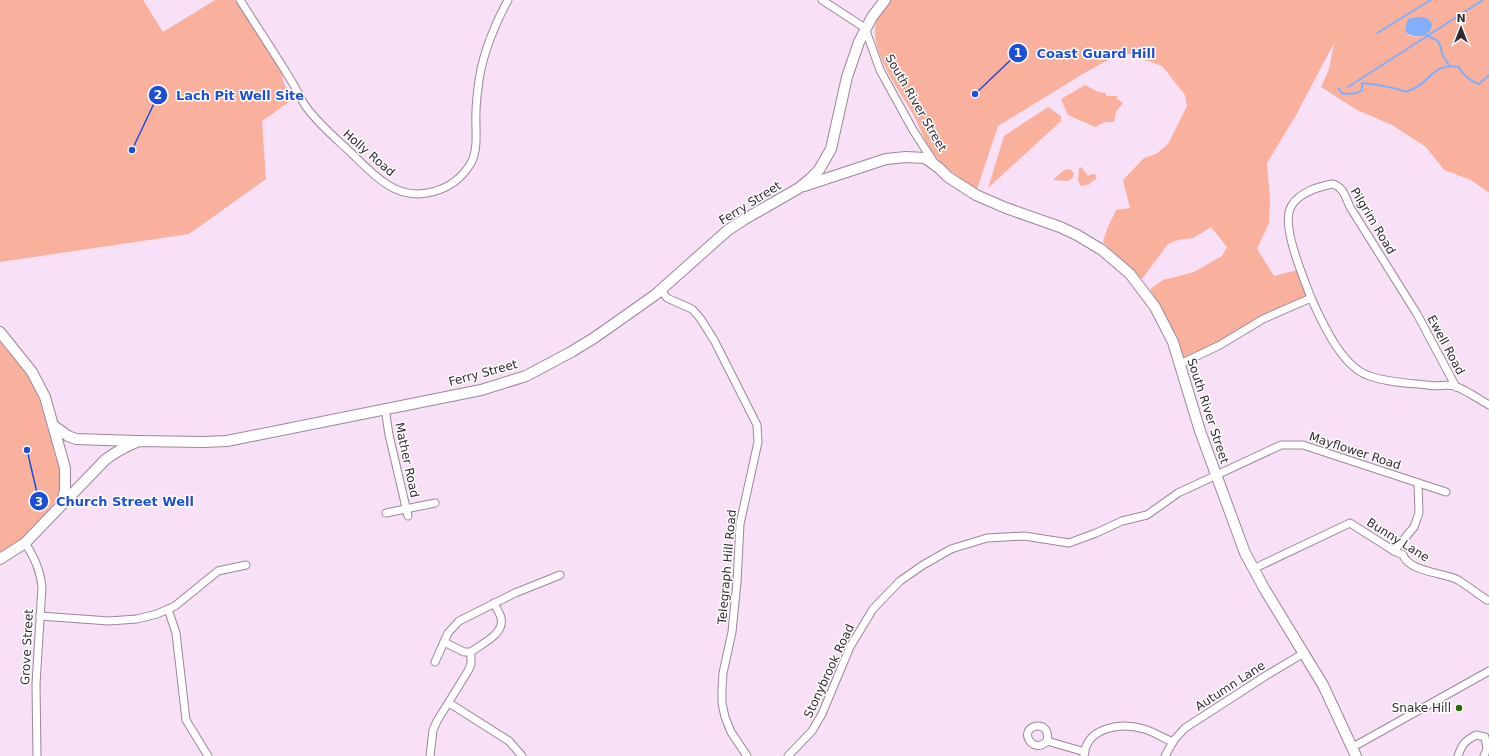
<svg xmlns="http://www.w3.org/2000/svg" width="1489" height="756" viewBox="0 0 1489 756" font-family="'DejaVu Sans',sans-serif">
	<rect width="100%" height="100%" fill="#f8e0f6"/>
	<g fill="#f9b19d" fill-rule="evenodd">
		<path d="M0,0H143L163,32L215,0H235L280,67L284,84L293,99L262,121L266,179L189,234L0,262Z"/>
		<path d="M887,0H1489V193L1471,180L1444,170L1426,147L1392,125L1357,110L1321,87L1329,69L1334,43L1296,115L1267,163L1270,200L1269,223L1257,249L1274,276L1301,269L1311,298L1190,359L1183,357L1173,331L1150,289L1163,280L1194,272L1222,256L1227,247L1211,227L1193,238L1177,240L1168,244L1142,279L1103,242L1107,229L1116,210L1130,208L1123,180L1144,158L1156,154L1168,144L1187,106L1185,95L1162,66L1123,52L1086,72L998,126L977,189C960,178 942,167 930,149C923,138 919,125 913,114C900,91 876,60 875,34C874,21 881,11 887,0ZM1410,18H1425L1419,37L1411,36L1405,32Z"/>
		<path d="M1085,85L1098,92L1106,93V96H1117V99L1123,103L1116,112L1114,122H1105L1095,127L1068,115L1061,99Z"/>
		<path d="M1048,107L1061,116V121L988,188L1004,136Z"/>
		<path d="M1081,167L1088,176L1092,174L1096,175V179L1089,184L1081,186L1078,181L1079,168Z"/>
		<path d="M1070,169L1074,173L1072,179L1067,181L1053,180L1064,170Z"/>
		<path d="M0,341L27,374L37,392L61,475L62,487L59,497L52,506L24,537L13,545L0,552Z"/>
	</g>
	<path fill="#83aef9" d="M1410,18C1415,18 1422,16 1426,18C1441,25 1424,45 1405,32L1407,21Z"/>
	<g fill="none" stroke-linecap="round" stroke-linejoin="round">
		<g stroke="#83aef9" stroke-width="2">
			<path d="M1377,33L1431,0"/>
			<path d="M1426,35L1438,41L1441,48L1442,54L1449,65"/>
			<path d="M1348,87L1483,0"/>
			<path d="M1338,88L1343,94L1357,93L1362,90V83C1372,84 1383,86 1393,88C1398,89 1403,92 1408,91C1430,85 1431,62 1459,67C1463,76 1470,81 1479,84L1489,75"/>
		</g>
		<defs>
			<g id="street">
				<path d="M240,0C257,27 275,54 292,82C297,90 301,100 307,108C318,123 333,136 347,149C360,161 372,175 388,185C416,203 454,192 471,163C479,148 475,128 476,112C476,104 477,96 478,88C481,57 493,28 508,0"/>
				<path d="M822,0L865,28L880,70L913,130L933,161"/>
				<path d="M661,290L667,298L692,309L700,318L714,340L757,425L758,442L740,524L737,582L732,632L723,673L722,689V703L725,717L731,732L747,756"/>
				<path d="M1311,298C1304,278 1279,223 1292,205C1300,192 1318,187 1332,184C1343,186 1346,198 1350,207L1417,314L1456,387"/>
				<path d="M1180,364L1220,345L1263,319L1311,298C1322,322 1341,365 1367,375C1383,382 1409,383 1427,385C1436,387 1447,384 1454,386C1463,388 1480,400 1489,405"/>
				<path d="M385,408L389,435L408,516"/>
				<path d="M386,513L435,503"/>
				<path d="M25,543C34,557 40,569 42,587L36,684L37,756"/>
				<path d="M1394,551L1414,527L1419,513L1418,483"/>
				<path d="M1253,569L1350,523L1394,551L1403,555C1409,572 1445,573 1458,580C1468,586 1478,594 1487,600"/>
				<path d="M168,609L176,633L186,720L208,756"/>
				<path d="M40,616L109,621L137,619L157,614L175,606L218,571L246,565"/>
				<path d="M444,642L464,652H471"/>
				<path d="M435,662L448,633L459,621L515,593L560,575"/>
				<path d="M449,703L509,741L522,756"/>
				<path d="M1047,741C1033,756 1017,729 1037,726C1046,725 1049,734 1047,741L1085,752"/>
				<path d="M1353,747L1489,671"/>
				<path d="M430,756L433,730L437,721L468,671L471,664V652C481,644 505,634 501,618C500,613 496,608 494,603"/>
				<path d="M788,756L812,731L822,714L850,647L873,609L900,581L923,565L951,549L987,538L1024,536L1069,543L1096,533L1122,521L1147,515L1178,493L1281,445H1303L1446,492"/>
				<path d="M1084,756C1086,727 1121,722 1144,729C1154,732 1163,738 1173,742"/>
				<path d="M1165,756L1174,740L1185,728L1267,675L1304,653"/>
				<path d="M1458,756C1462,744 1465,741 1476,735L1485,737L1487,749L1484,756"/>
			</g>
			<g id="secondary">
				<path d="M804,186L886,159L906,157L925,158L939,168L948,177L976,195L1006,208L1060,227L1077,235L1102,250L1130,274L1155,307L1173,342L1200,431L1245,553L1265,590L1323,685L1356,756"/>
				<path d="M0,332L32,372L45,397L65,468V490L62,502"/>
				<path d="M54,426L68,436L76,439L136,441"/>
				<path d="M0,559L25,543L105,460C115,452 127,446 139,441L203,442L227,441L481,390L526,376L571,352L594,338L655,295L728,230L745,219L799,188L810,179L819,170L831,149L847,77L859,42L872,17L885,0"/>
			</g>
		</defs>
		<use href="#street" stroke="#9c879b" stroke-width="9"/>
		<use href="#secondary" stroke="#9c879b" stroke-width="12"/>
		<use href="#street" stroke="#fff" stroke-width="7"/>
		<use href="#secondary" stroke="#fff" stroke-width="10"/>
	</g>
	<circle fill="#2b6d02" stroke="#fff" stroke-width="1.5" cx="1459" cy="708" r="4"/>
	<g text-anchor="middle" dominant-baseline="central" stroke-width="3" stroke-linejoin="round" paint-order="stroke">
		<g font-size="12" fill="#322932" stroke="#fff">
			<text transform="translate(916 103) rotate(60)">South River Street</text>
			<text transform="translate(369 153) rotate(41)">Holly Road</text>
			<text transform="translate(750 203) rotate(-32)">Ferry Street</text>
			<text transform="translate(1373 221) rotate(59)">Pilgrim Road</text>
			<text transform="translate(1446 345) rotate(62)">Ewell Road</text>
			<text transform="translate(483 373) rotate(-15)">Ferry Street</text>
			<text transform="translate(1208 411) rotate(72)">South River Street</text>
			<text transform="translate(1355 451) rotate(18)">Mayflower Road</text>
			<text transform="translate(407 460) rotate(78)">Mather Road</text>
			<text transform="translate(1398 540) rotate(32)">Bunny Lane</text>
			<text transform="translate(727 567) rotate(-85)">Telegraph Hill Road</text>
			<text transform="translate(27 647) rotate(-87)">Grove Street</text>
			<text transform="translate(829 671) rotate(-65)">Stonybrook Road</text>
			<text transform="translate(1230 686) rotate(-33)">Autumn Lane</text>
		</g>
		<g font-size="12" fill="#322932" stroke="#fff" text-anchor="end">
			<text x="1451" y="708">Snake Hill</text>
		</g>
	</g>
	<path fill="none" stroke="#1d4ed8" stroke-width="1.5" d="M975 94L1018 53M132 150L158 95M27 450L39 501"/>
	<g fill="#1d4ed8" stroke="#fff" stroke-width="1.5">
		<circle cx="975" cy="94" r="4"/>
		<circle cx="132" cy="150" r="4"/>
		<circle cx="27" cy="450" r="4"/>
		<circle cx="1018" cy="53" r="10"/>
		<circle cx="158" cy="95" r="10"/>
		<circle cx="39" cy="501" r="10"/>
	</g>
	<g font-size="12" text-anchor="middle" font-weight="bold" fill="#fff">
		<text x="1018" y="57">1</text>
		<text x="158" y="99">2</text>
		<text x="39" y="506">3</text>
	</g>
	<g font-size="13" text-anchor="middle" font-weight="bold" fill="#1d4ed8" stroke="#fff" stroke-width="3" stroke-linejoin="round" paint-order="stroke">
		<text x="1096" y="58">Coast Guard Hill</text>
		<text x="240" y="100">Lach Pit Well Site</text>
		<text x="125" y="506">Church Street Well</text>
	</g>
	<g transform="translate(1461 28)" stroke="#ffffff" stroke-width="3" paint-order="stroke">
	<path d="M0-3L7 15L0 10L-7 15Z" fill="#322932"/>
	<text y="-6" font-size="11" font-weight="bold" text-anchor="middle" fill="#322932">N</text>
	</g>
</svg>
